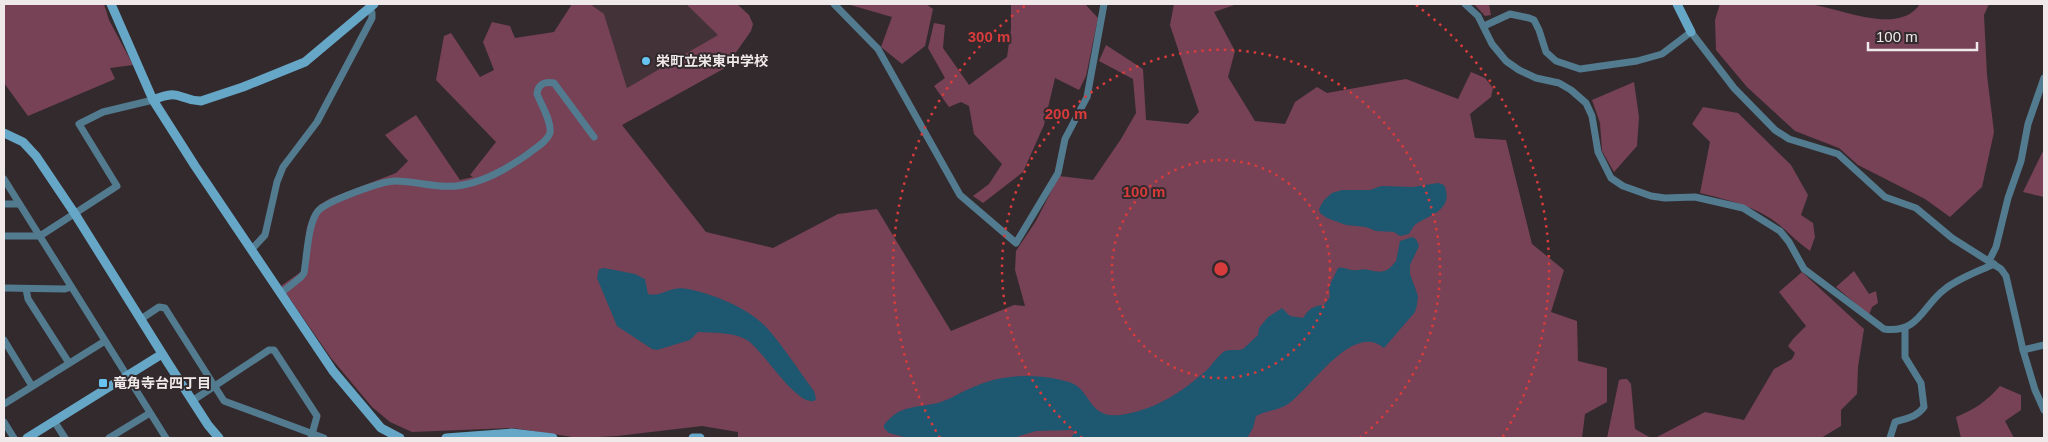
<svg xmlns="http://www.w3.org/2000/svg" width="2048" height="442" viewBox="0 0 2048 442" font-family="Arial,'Noto Sans JP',sans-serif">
	<rect width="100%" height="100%" fill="#332a2d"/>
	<path fill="#433338" d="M590,4H686L719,35L627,88L604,14Z"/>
	<g fill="#774256">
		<path d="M4,4H104L109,20L133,65L110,68L115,79L28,116L4,83Z"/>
		<path d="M572,4H590L604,14L627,88L718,35L686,4H737L749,15L753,24L751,31L725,68L622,125L706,232L773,248L838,214L877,209L951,331L1014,305L1025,306L1015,270L1016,251L1036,221L1059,176L1093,180L1121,139L1136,113L1133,79L1099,61L1106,45L1143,69L1146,120L1188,124L1199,112L1170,25L1174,4H1237L1214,12L1235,51L1228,77L1255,121L1285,124L1295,102L1317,87L1327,93L1406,79L1458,99L1471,72L1485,78L1493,88L1491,97L1470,114L1475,138L1506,140L1532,244L1564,270L1551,312L1577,321L1578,361L1607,368V402L1585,414L1582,438H738V432L702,426L617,436L579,438L513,428L412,432L390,422L372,407L331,358L281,286L302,271L307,227L311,216L319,205L331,198L396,173L408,161L385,135L416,115L460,180L473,177L470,175L496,142L436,80L444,36L451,33L480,77L494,70L483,42L492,22L510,26L515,38L554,32Z"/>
		<path d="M847,4H926L933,9L925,46L902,64L881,47L892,17Z"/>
		<path d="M1011,4H1085L1098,18L1086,76L1079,90L1055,78L1044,125L1023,172L983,203L973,196L989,184L1002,164L974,134L969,106L961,102L949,107L934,86L945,78L928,48L934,23L945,25L943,48L969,85L1007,57L1011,29Z"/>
		<path d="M1474,4H1489L1491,15L1485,16Z"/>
		<path d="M1720,4C1749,4 1779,1 1808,4C1839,7 1898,37 1920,4H1989L1984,15L1987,75L1994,132L1982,187L1950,217L1925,199L1858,165L1839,148L1795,131L1747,87L1716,50L1715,20Z"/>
		<path d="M1634,82L1639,117L1637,146L1614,172L1602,151L1600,123L1592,100Z"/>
		<path d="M1703,107L1738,113L1791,165L1808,195L1801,215L1813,223L1815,237L1810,251C1800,244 1792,236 1783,228C1760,207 1728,200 1700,193L1710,142L1692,124Z"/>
		<path d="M2044,149V197L2023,192Z"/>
		<path d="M1854,271L1869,294L1876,291L1878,303L1872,307L1869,315L1836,287Z"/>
		<path d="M1802,272L1864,329L1858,367L1857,394L1841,410V426L1821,438H1655L1705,412L1744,420L1774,369L1792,359L1795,353L1788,346L1793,339L1806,326L1779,292Z"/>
		<path d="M1623,379H1627L1631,384L1635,429L1651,438H1607L1619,380Z"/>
		<path d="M2000,386L2021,395V410L2005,421L2014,438H1961L1956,417C1975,409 1987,401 2000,386Z"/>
	</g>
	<g fill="#1d5770">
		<path d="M1438,183L1444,185C1455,209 1430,215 1416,224C1413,226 1411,231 1409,234L1400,236L1394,232L1376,231L1366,227L1346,225L1327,218L1320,213L1319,209L1324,200L1332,193L1342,190H1370L1381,186L1413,187Z"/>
		<path d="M1412,237L1416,239L1419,246L1410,265V274L1418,296L1417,305L1415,312L1384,348C1353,321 1311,388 1288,404C1278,411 1266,410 1256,416L1253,428L1247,438H1071L1075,432L1072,430L1036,431L1013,438H908L889,433L884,428V425C901,403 917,409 941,402C953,398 964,390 976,386C1003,374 1040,373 1069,382C1092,389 1087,419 1120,415C1155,410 1181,393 1207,370C1212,365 1218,355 1225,351C1230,349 1237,351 1243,349L1258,335L1259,328L1268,317L1282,308L1290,316L1303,318C1309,309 1312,306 1324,305L1330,297L1329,287L1338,268C1344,266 1347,270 1353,270C1358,271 1364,268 1369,270C1382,273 1387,273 1396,261L1400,241Z"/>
		<path d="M604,268L635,274L645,279L648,294C661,298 670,285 688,289C714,294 750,309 767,328C784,347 798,370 814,391L816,399L814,401C795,405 763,350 747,340C734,332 713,333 698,332L690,340L657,350L652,349L617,326L597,278L599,269Z"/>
	</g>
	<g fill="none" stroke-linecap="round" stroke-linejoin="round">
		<g stroke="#537b8f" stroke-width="7">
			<path d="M834,4L878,49L960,195L1016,243L1058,173L1065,139L1087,97L1104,4"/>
			<path d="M1465,4L1478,16L1492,44L1506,61L1519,70L1536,78L1559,83L1571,90L1586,103L1592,116L1598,152L1611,178L1623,186L1651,196L1665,198L1695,197L1743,208L1780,231L1789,242L1804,269L1884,329C1919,334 1922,306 1945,289C1959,278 1977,272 1994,264"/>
			<path d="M1484,26L1510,14L1529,18L1534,20L1539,30L1546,52L1556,61L1580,69L1637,61L1662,54L1691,32L1734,88L1775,130L1789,139L1838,154L1885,197L1916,208L1952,238L2001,269L2006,276L2023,350L2035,390L2044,410"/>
			<path d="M4,179L166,438"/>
			<path d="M4,204H19"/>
			<path d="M4,236H40L117,186L79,124L103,112L153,100"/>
			<path d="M251,250L265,235L277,182L283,167L317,122L372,18V13L370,8"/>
			<path d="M1989,261L1996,247L2008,198L2021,161L2028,124L2044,78"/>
			<path d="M4,288L65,289L71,287"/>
			<path d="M26,289L28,299L69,363"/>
			<path d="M281,293L301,277L304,273C307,256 308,223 318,211C327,201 382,181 395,181C416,181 435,188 456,186C483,183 507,169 528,154C535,148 547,142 550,133C552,122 541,104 537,94C538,84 545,81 554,83L594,137"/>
			<path d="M141,319L159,307L165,308L224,401L324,438"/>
			<path d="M4,340L32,386"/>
			<path d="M2023,350L2044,345"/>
			<path d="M192,401L269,350H274L317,416L311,438"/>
			<path d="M4,404L105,341"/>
			<path d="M54,421L65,438"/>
			<path d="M4,422L14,438"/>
			<path d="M109,438L150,413"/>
			<path d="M1890,438L1895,422C1906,418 1916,418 1924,407L1921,383L1905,357V329"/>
		</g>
		<g stroke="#66a7c7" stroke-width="9">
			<path d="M111,4L153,100L195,166L333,371L381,428L400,438"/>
			<path d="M1677,4L1691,32"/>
			<path d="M153,100C182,88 177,100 201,101L243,87L305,62L374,4"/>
			<path d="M4,133L23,142L36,156L75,214L168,363L208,425L219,438"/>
			<path d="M27,438L162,354"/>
			<path d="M446,438L512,433L553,438"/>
			<path d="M693,438H700"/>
		</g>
	</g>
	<g fill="none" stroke="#d83b3b" stroke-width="2.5" stroke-dasharray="2.5 5">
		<circle cx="1221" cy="269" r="109"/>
		<path d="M1082 438A219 219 0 1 1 1360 438"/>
		<path d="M940 438A328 328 0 0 1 1026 5M1416 5A328 328 0 0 1 1502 438"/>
	</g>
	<g fill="#67c4f0" stroke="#332a2d" stroke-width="2">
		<circle cx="646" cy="61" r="5"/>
		<rect x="98" y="378" width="10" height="10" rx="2.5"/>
	</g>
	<g text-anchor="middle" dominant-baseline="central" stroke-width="4" stroke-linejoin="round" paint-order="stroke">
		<g font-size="14" font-weight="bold" fill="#efe9ea" stroke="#332a2d" text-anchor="start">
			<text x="656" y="61">栄町立栄東中学校</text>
			<text x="113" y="383">竜角寺台四丁目</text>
		</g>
	</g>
	<circle cx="1221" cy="269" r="8" fill="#d83b3b" stroke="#332a2d" stroke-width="2.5"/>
	<g font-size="15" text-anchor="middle" font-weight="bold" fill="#d83b3b" stroke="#332a2d" stroke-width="4" stroke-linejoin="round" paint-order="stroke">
		<text x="989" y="42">300 m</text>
		<text x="1066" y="119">200 m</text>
		<text x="1144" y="197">100 m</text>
	</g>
	<rect width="2048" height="442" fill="none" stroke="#efe9ea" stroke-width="10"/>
	<path d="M1868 42v8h109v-8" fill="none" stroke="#efe9ea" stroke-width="2.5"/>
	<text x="1876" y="42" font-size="15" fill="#efe9ea" stroke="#332a2d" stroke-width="4" paint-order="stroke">100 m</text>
</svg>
